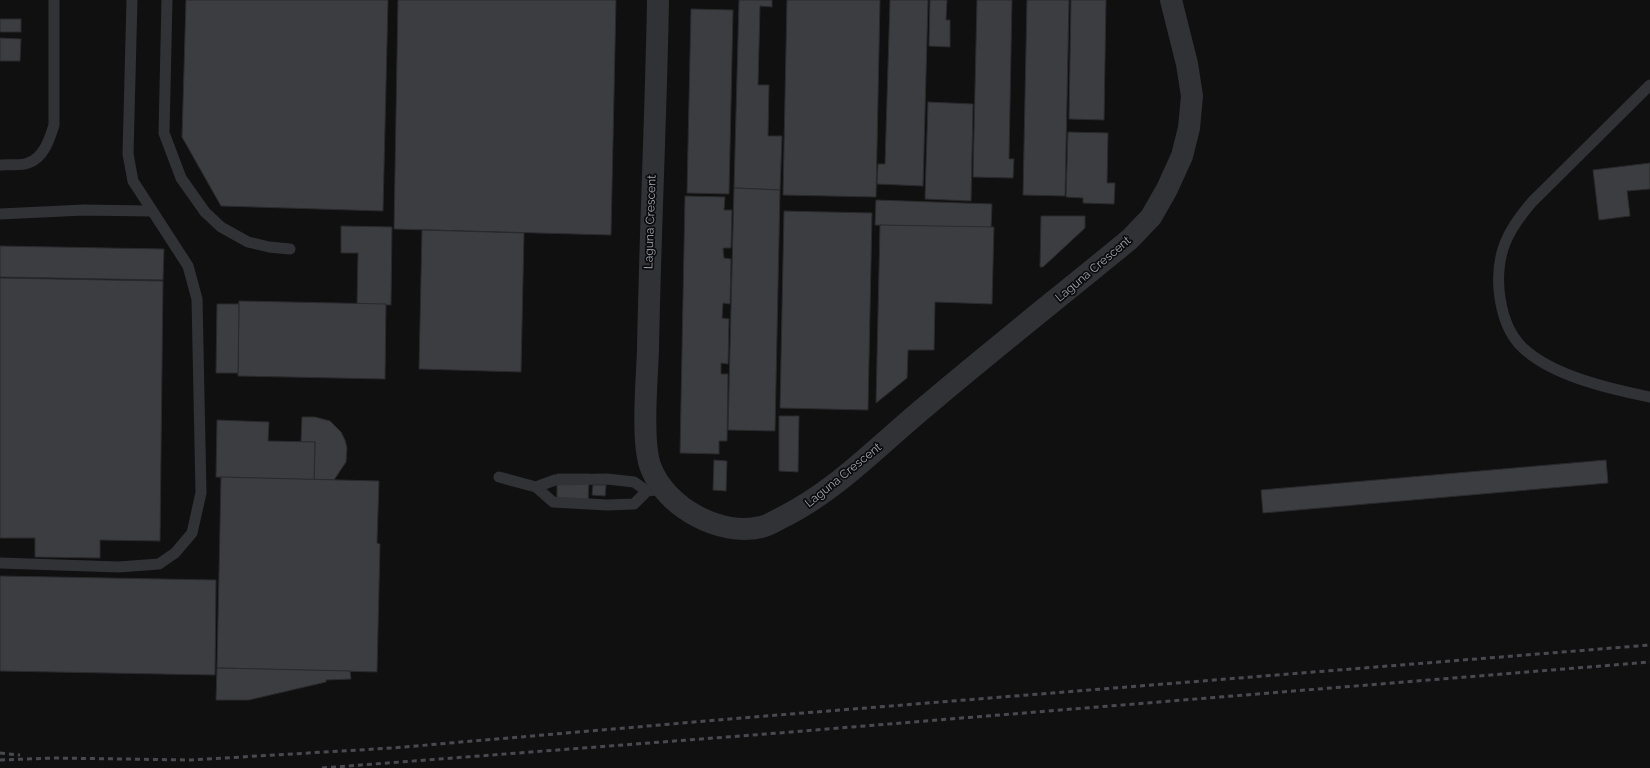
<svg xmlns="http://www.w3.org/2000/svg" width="1650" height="768" viewBox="0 0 1650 768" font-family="Raleway,sans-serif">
	<rect width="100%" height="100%" fill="#101011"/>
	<g fill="#3c3d41" stroke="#2a2a2d">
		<path d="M186,0H388L383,211L221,206L182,137Z"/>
		<path d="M398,0H616L611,235L394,229Z"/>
		<path d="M739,0H772V7L760,6L758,85H769L768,136H782L780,190L734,188Z"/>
		<path d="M787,0H880L876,197L783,195Z"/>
		<path d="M890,0H928L923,186L877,184L878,164H885Z"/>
		<path d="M930,0H947L946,20H950V47L929,46Z"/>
		<path d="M977,0H1012L1009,159H1014L1013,178L973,177Z"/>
		<path d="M1027,0H1069L1065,196L1023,195Z"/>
		<path d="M1071,0H1106L1104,120L1069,119Z"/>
		<path d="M691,9L733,10L729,194L687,193Z"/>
		<rect x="0" y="19" width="21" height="13"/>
		<path d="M0,38L21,39L20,61H0Z"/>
		<path d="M928,102L973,104L971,201L925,199Z"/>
		<path d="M1068,132L1108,133L1107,183H1115L1114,204L1083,203V198L1066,197Z"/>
		<path d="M1650,163V189L1627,191L1630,216L1599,220L1593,170Z"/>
		<path d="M734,188L780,190L775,431L728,430Z"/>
		<path d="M685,196L725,197L724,210H732L731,248H723L724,258L731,259L730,304L723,303L722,318L729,319L728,364L721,363V374H728L727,441H719V454L680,453Z"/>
		<path d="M876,200L992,204L991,229L875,225Z"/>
		<path d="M784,211L872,213L868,410L780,408Z"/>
		<path d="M1041,216H1085V228L1043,267H1040Z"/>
		<path d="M880,225L994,227L992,304L935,302L934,350H908L907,378L876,403Z"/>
		<path d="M341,226L392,227L391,305L357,304L358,253H341Z"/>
		<path d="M422,230L524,233L521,372L419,369Z"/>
		<path d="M0,246L164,249L163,280L0,277Z"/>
		<path d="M0,278L163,281L160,541L100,540V558L35,557V538H0Z"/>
		<path d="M239,301L386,304L385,379L238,376Z"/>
		<path d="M217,304H239L238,373H216Z"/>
		<path d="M779,416H799L798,472L779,471Z"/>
		<path d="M302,417H315L330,421L341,432L345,440L347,448L346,462L334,480H314L315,442H301Z"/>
		<path d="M217,420L269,422L268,441L315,442L314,480L216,477Z"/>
		<path d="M714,460L727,461L726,491L713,490Z"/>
		<path d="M1606,460L1608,483L1263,513L1261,490Z"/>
		<path d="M557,474H589L588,506L557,505Z"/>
		<path d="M221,477L379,481L377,543L380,544L377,672L217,668Z"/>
		<path d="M593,485H606L605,496L592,495Z"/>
		<path d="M0,576L216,580L215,675L0,671Z"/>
		<path d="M217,668L350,671L351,679L326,680V682L249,700H216Z"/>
	</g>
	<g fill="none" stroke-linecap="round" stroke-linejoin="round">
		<g stroke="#313236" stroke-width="11">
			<path d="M167,0L164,133L181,178L205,212L221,227L248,242L269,247L290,249"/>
			<path d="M1650,85L1532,202C1508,230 1496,252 1499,290C1501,310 1507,333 1523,348C1553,376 1610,389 1650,397"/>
			<path d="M0,165C8,164 21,166 28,163C44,158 50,138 54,125V0"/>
			<path d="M0,214L84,210L151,211"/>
			<path d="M499,477L536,487L553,502L607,505L634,504L647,491L663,489"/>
			<path d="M536,487L555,480L607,479L634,482L647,491"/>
			<path d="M0,563L119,567L159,564L175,553L192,533L201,493L197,299L188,266L133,181L128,154L132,0"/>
		</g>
		<path stroke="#313236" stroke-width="22" d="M658,0C656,117 650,233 648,350C647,379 641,444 651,468C666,507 720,537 761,527C768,526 775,521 781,518C835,492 879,445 925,407C992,350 1062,295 1130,239L1151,217L1167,189L1182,156L1189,128L1192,96L1187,64L1171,0"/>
		<g stroke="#484a4f" stroke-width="3" stroke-dasharray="5 4" stroke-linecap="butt">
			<path d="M0,753L20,755"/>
			<path d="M0,760L54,758L191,760L392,748L741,718L1650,645"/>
			<path d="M322,768L766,734L1650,662"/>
		</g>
	</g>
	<g text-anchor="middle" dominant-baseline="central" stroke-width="3.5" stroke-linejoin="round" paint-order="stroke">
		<g font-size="12" fill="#a1a6b2" stroke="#0b0b0c">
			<text transform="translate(650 222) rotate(-88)">Laguna Crescent</text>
			<text transform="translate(1093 269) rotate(-40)">Laguna Crescent</text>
			<text transform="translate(843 475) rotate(-39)">Laguna Crescent</text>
		</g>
	</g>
</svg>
